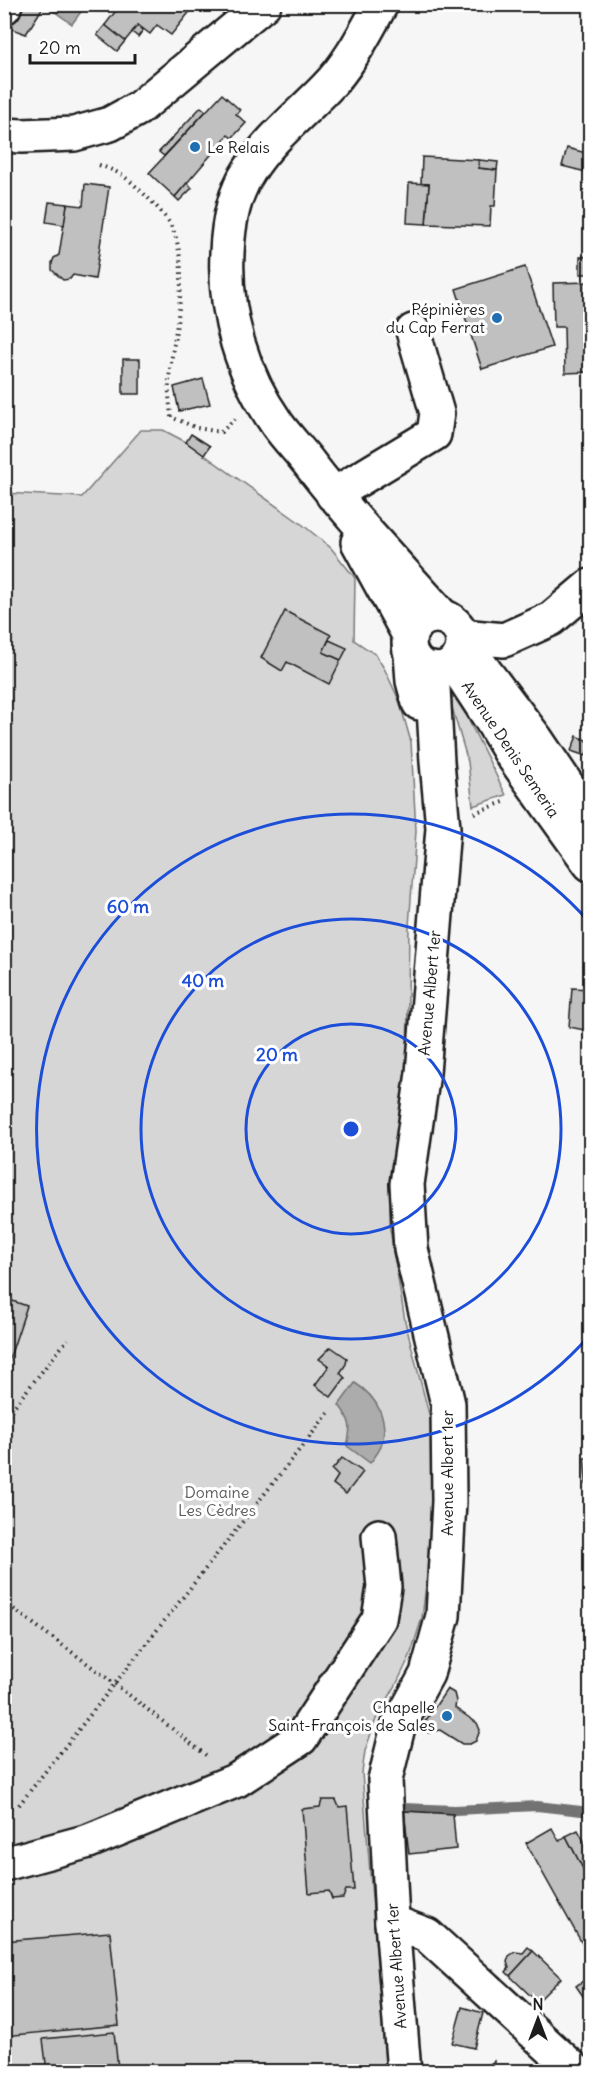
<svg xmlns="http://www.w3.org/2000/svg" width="595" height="2076" viewBox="0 0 595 2076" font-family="Delius,sans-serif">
	<rect width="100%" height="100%" fill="#f6f6f6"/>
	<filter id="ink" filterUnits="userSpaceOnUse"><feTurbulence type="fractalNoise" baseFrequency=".0167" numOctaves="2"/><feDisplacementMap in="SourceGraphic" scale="12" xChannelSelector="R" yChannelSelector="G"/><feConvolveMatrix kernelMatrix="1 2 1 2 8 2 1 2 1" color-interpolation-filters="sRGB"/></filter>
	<g filter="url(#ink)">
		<g fill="#d6d6d6" stroke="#797979" stroke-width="1.5">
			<path d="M141,430H163L186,442L303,525L331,548L355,578L354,640L376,655L385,670L399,700L411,742L416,831L409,926L407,1069L390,1178V1229L405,1321L431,1422V1543L422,1618L410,1656L395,1687L376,1719L365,1751L362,1773L386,2071H5L4,493L82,497Z"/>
			<path d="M456,696L461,700L469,721L506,795L473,806L468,762L451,704L450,698Z"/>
		</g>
		<g fill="#acacac" stroke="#727272" stroke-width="1.5">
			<path d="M54,5V4L86,5L72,24L51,9Z"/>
			<path d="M355,1383C377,1397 390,1420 381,1446C379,1452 374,1458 370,1463L347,1446C352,1426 351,1421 339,1405Z"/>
		</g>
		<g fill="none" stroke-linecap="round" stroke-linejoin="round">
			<path stroke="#727272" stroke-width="10" d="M403,1808L455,1810L537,1806L590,1812"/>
		</g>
		<g fill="#c0c0c0" stroke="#1c1c1c" stroke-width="1.5">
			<path d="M17,4H45L26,34L7,27Z"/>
			<path d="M121,4H196L171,35L157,25L150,34L138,25L125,41L105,25Z"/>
			<path d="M105,25L125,41L117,51L97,35Z"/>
			<path d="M138,25L143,30L138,37L132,32Z"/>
			<path d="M222,94L240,110L236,114L246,123L232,138L228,135L175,197L149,173Z"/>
			<path d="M201,107L206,111L164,156L159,152Z"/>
			<path d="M567,148L590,154V173L562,166Z"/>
			<path d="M422,157L479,160V168L497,170L495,206H491L490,226L426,224L429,184H421Z"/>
			<path d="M479,160L498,162L497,170L479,168Z"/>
			<path d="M187,183L192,188L179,201L175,197Z"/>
			<path d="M409,183L429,184L426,224L407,223Z"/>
			<path d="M85,184L109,187L95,279L73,275L70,279L63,280L52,270V263L54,258L59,255L67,204L83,206Z"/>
			<path d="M49,202L67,204L64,225L46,222Z"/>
			<path d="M590,256V274H580V257Z"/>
			<path d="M525,267L552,347L482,369L456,289Z"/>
			<path d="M590,282V372L565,373L564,327H554L553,283Z"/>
			<rect x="123" y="359" width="17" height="35"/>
			<path d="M203,379L210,404L179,411L174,387Z"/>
			<path d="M191,434L210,446L204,455L186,442Z"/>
			<path d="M285,611L331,635L323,652L341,660L329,684L287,662L282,671L261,658Z"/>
			<path d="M329,640L347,648L341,660L323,652Z"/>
			<path d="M577,736L590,742L586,756L571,751Z"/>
			<path d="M572,988L590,989V1031L569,1027Z"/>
			<path d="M4,1298L27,1306L6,1369L10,1372L4,1378Z"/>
			<path d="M331,1347L347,1358L346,1364L340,1373L345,1378L331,1397L315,1385L329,1366L319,1359Z"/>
			<path d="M342,1458L363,1472L346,1494L333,1484L338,1476L332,1470Z"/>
			<path d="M584,1458H590V1526Z"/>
			<path d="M447,1689L454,1693L456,1701L455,1708L477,1723L480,1730L476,1741L470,1744H462L440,1730L429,1733L420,1729Z"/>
			<path d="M322,1800H336L339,1807L347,1806L354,1890H346L343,1898L332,1899L329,1891L309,1893L302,1809L320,1807Z"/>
			<path d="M404,1811L453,1814L456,1849L409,1854Z"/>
			<path d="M552,1828L559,1841L566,1836L590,1882V1954L583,1945L526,1843Z"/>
			<path d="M578,1830L590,1852V1882L566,1836Z"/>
			<path d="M110,1932L119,2025L4,2036V1941Z"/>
			<path d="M528,1947L533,1951L510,1976L506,1972L509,1968L507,1962L509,1956L515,1952L523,1953Z"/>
			<path d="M533,1951L561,1978L537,2002L510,1976Z"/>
			<path d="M590,1976V2006L576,1986Z"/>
			<path d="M462,2007L483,2013L474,2048L452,2043Z"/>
			<path d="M114,2032L118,2068L82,2072H47L43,2039Z"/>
			<path d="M4,2042H5L8,2072H4Z"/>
			<path d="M494,2061L495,2072H480Z"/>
		</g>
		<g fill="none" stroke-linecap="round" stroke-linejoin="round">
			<defs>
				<g id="minor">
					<path d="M4,7L5,4"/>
					<path d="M4,135L22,136L74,134L110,124L139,108L264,4"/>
					<path d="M333,495L434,434L437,413L413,331"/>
					<path d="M462,636L504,640L551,619L590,586"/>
					<path d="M411,654L413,681L419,703"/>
					<path d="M4,1864L89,1841L237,1780L301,1738L379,1619L384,1587L379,1536"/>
					<path d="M392,1922L427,1935L577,2072"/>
					<path d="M404,2072L392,1922L385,1780L398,1727L427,1674L443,1616L449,1501L448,1404L411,1249L407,1184L423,1073L443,828L437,762L432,669"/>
				</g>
				<g id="major">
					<path d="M381,4C365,33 349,65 326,88C300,115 269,139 249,171C233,195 228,225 227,253C224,314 242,374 277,424C287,438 299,450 309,463C350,517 398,566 443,617"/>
					<path d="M358,542L409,635"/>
					<circle cx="436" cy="643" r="27"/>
					<path d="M454,663L490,718L512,755L590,864"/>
					<path d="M480,665L536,739L590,819"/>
				</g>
			</defs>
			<use href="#minor" stroke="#1c1c1c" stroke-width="38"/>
			<use href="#major" stroke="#1c1c1c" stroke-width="38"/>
			<g stroke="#1c1c1c" stroke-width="4" stroke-dasharray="1.5 4.5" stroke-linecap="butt">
				<path d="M99,165C122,173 126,177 144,194C157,207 171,220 176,238C189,284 173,335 169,380C168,392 170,405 171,417L197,428L221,432L235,419"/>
				<path d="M474,813L504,802"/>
				<path d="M4,1419L68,1339"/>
				<path d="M4,1602L115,1684L207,1756"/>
				<path d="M19,1805L330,1411"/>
			</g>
			<use href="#minor" stroke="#fff" stroke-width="33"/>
			<use href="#major" stroke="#fff" stroke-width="33"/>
		</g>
	</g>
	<g fill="none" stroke="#1d4ed8" stroke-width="3">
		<circle cx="351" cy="1129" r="105"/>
		<circle cx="351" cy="1129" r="210"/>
		<path d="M589 1336A315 315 0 1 1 589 922"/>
	</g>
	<g fill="#1f6fb2" stroke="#fff" stroke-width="2">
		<circle cx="195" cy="147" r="6"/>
		<circle cx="497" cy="318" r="6"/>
		<circle cx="447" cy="1716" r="6"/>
	</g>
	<g text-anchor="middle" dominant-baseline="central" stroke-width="6" stroke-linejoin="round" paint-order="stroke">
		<g font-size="16" fill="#1c1c1c" stroke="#fff" text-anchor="end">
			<text x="207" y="147" text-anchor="start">Le Relais</text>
			<text x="485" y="309">Pépinières<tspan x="485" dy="18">du Cap Ferrat</tspan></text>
			<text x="435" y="1707">Chapelle<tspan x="435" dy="18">Saint-François de Sales</tspan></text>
		</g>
		<g font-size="16" fill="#1c1c1c" stroke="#fff">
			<text transform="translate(511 749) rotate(56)">Avenue Denis Semeria</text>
			<text transform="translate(429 993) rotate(-85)">Avenue Albert 1er</text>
			<text transform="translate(447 1473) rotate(-90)">Avenue Albert 1er</text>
			<text transform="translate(396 1966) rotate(-94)">Avenue Albert 1er</text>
		</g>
		<g font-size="16" fill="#5d5d5d" stroke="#fff">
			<text x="217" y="1492">Domaine<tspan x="217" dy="18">Les Cèdres</tspan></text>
		</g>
	</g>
	<circle cx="351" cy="1129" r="9" fill="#1d4ed8" stroke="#fff" stroke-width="3"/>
	<g font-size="18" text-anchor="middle" font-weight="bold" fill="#1d4ed8" stroke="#fff" stroke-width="6" stroke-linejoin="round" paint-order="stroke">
		<text x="128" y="913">60 m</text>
		<text x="203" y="987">40 m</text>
		<text x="277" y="1061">20 m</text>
	</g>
	<rect width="595" height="2076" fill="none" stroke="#fff" stroke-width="24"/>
	<rect x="12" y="12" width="571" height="2052" fill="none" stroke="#1c1c1c" stroke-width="2" filter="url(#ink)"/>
	<g transform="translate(538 2019)" stroke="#ffffff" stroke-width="4.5" paint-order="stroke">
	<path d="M0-4.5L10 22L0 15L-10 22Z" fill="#1c1c1c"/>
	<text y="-9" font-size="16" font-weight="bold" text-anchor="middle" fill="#1c1c1c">N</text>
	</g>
	<path d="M30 54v9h105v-9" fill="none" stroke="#1c1c1c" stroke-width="3"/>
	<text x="39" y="54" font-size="18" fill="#1c1c1c" stroke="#ffffff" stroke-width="4.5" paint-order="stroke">20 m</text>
</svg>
